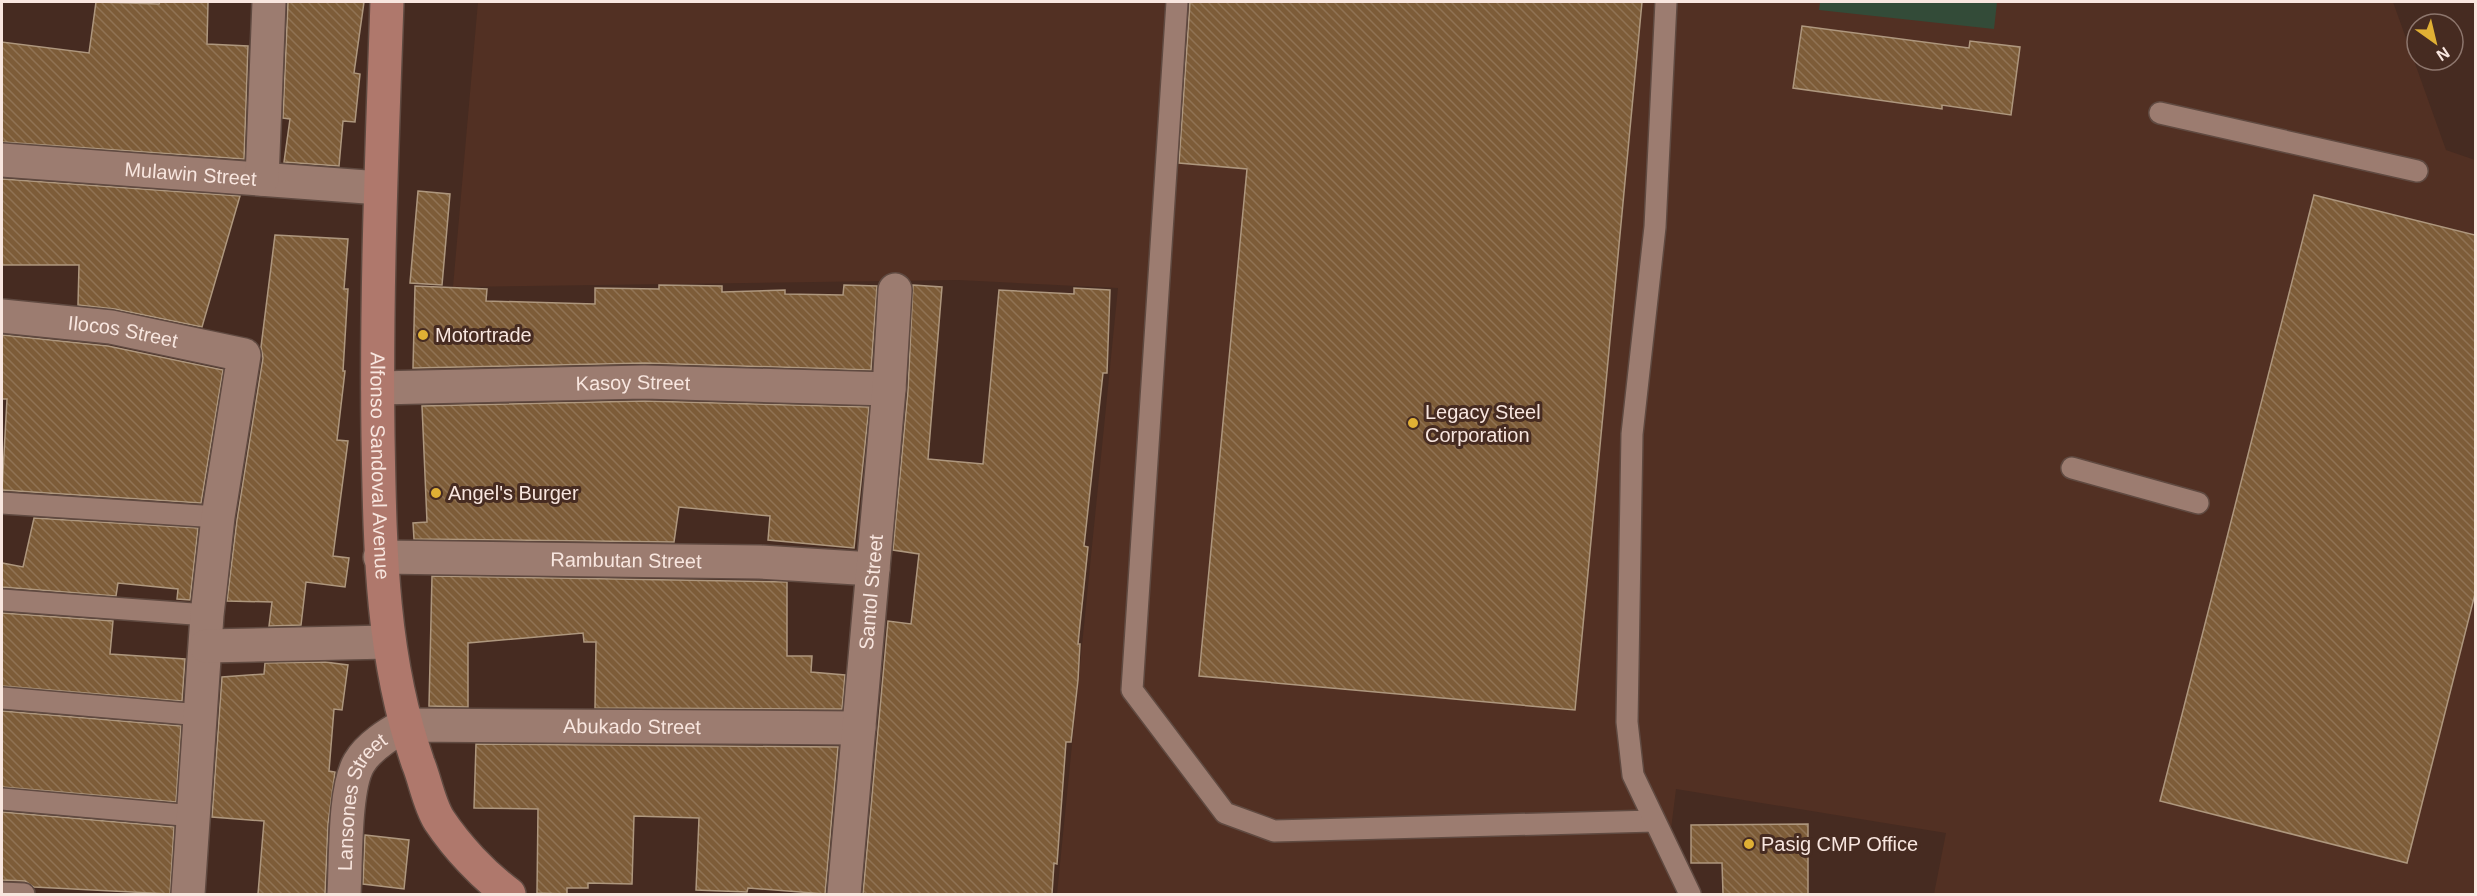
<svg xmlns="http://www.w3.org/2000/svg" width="2477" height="896" viewBox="0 0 2477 896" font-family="Arial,sans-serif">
	<defs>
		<pattern id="building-back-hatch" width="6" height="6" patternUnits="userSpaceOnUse" patternTransform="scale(1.5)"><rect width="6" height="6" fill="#7d5c38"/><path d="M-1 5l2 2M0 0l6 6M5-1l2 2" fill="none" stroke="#907354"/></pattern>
	</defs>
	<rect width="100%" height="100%" fill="#462b21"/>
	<path fill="#523023" d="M478,2H2393L2446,150L2475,160V894H1934L1946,833L1676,789L1670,837L1675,894H1057L1118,288L958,280L453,287Z"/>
	<path fill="#334b38" d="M1820,2H1997L1994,29L1819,10Z"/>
	<g fill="url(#building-back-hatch)" stroke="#ae977e" stroke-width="1.5">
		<path d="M96,2L159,4L160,2H208L207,44L248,46L244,159L2,142V42L89,53Z"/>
		<path d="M288,2H364L354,73L360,74L355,122L343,121L339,166L284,162L290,119L283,118Z"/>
		<path d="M1190,2H1642L1575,710L1199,676L1247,169L1179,163Z"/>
		<path d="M1802,26L1969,48L1970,41L2020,47L2011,115L1942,105V109L1793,88Z"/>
		<path d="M2,179L240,196L202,327L115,309L78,305L79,265H2Z"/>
		<path d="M418,191L450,194L442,285L410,283Z"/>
		<path d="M2314,195L2475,235V594L2407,863L2160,801Z"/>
		<path d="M275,235L348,239L344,289H348L343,371H345L337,440L348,441L333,556L349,558L345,587L306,582L301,625L269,626L272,602L227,601L237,520L263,358L261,347Z"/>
		<path d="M659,285L722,286V292L785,290V294L843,295L844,285L877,286L871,370L645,363L413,368L415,286L487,289L486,301L595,304V288L659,289Z"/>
		<path d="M913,285L942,287L928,459L983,464L999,290L1074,294V288L1110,290L1107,373H1103L1084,546L1088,547L1078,644H1080L1078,680L1071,742H1066L1057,864L1054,863L1052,894H863L888,621L911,624L919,554L893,550L908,391Z"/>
		<path d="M2,335L108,346L223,370L201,503L2,490L7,399H2Z"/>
		<path d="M644,401L869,407L854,548L768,540L770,516L679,507L674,542L414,539L413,523L427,522L422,406Z"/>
		<path d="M34,518L198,528L190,600L177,599L178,589L118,583L116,596L2,587V563L23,567Z"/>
		<path d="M432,576L787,582V656H812L811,672L845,675L842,709L595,708L596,642H584L583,633L468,643V707L429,706Z"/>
		<path d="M2,613L113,621L110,654L185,659L182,701L2,686Z"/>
		<path d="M325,662L348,665L342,710L334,709L329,771L335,772L328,824L325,894H258L264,821L212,817L222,677L264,674L265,663Z"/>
		<path d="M2,711L181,726L176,802L2,787Z"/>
		<path d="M476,744L838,747L825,894L748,888L747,892L696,890L699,818L634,816L632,884L588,883V888H567V894L537,893L538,809L474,808Z"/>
		<path d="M2,812L174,827L170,894L34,887L25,881L2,880Z"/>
		<path d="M1808,824V894H1723L1722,863H1691V825Z"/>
		<path d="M365,835L409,840L404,889L363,884Z"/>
	</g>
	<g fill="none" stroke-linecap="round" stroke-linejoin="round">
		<defs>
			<g id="lane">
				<path d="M1177,2L1132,690L1225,813L1274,831L1654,821"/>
				<path d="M1666,2L1655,227L1632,434L1627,722L1633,775L1690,894"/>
				<path d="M2160,113L2417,171"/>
				<path d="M2072,468L2198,503"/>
				<path d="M2,503L218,517"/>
				<path d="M2,600L207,615"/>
				<path d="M2,698L201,715"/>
				<path d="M2,799L194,816"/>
				<path d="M2,893L24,894"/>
			</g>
			<g id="street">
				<path id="s1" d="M2,160L380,188"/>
				<path d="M262,179L269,2"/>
				<path id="s2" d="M2,316L111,327L244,355L218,517L207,615L188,894"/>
				<path id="s3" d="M378,388L644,382L889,389"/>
				<path id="s4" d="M380,557L760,562L873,569"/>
				<path d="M206,646L388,642"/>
				<path id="s5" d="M344,894C346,862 344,788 359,763C369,746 389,734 405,725L859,728"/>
				<path id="s6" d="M844,894L889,389L895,290"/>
			</g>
			<g id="secondary">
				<path id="s7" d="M387,2C382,146 376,291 378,436C380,547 381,657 418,763C425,780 429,804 439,820C457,847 483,875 509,894"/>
			</g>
		</defs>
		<use href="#lane" stroke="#604a41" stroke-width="24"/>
		<use href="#street" stroke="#604a41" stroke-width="36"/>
		<use href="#secondary" stroke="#604a41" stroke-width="36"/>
		<use href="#lane" stroke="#9c7c70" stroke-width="21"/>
		<use href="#street" stroke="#9c7c70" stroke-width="33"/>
		<use href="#secondary" stroke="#af786c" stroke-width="33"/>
	</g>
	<g fill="#e0b034" stroke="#462b21" stroke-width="2">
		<circle cx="423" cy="335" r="6"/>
		<circle cx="1413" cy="423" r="6"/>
		<circle cx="436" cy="493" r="6"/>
		<circle cx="1749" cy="844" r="6"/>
	</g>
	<g text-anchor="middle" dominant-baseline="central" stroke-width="6" stroke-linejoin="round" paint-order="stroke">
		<g font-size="20" fill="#f8e6df" stroke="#462b21">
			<text stroke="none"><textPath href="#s1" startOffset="189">Mulawin Street</textPath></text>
			<text stroke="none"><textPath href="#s2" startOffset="122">Ilocos Street</textPath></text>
			<text stroke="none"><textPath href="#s3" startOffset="255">Kasoy Street</textPath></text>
			<text stroke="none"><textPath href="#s7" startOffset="464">Alfonso Sandoval Avenue</textPath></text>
			<text stroke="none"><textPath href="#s4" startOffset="246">Rambutan Street</textPath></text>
			<text stroke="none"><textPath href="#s6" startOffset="303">Santol Street</textPath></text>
			<text stroke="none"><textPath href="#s5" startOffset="420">Abukado Street</textPath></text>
			<text stroke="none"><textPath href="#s5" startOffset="96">Lansones Street</textPath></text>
		</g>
		<g font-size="20" fill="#f8e6df" stroke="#462b21" text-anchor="start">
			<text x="435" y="335">Motortrade</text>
			<text x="1425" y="412">Legacy Steel<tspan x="1425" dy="23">Corporation</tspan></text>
			<text x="448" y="493">Angel's Burger</text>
			<text x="1761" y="844">Pasig CMP Office</text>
		</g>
	</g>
	<rect width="2477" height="896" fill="none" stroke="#f8e6df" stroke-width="6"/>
	<g transform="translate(2435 42) rotate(146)"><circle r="28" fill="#462b21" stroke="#8d766d" stroke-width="1.5"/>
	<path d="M0-4.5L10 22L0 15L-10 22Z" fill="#e0b034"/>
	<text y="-9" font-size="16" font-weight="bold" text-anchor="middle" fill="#f8e6df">N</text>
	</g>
</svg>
